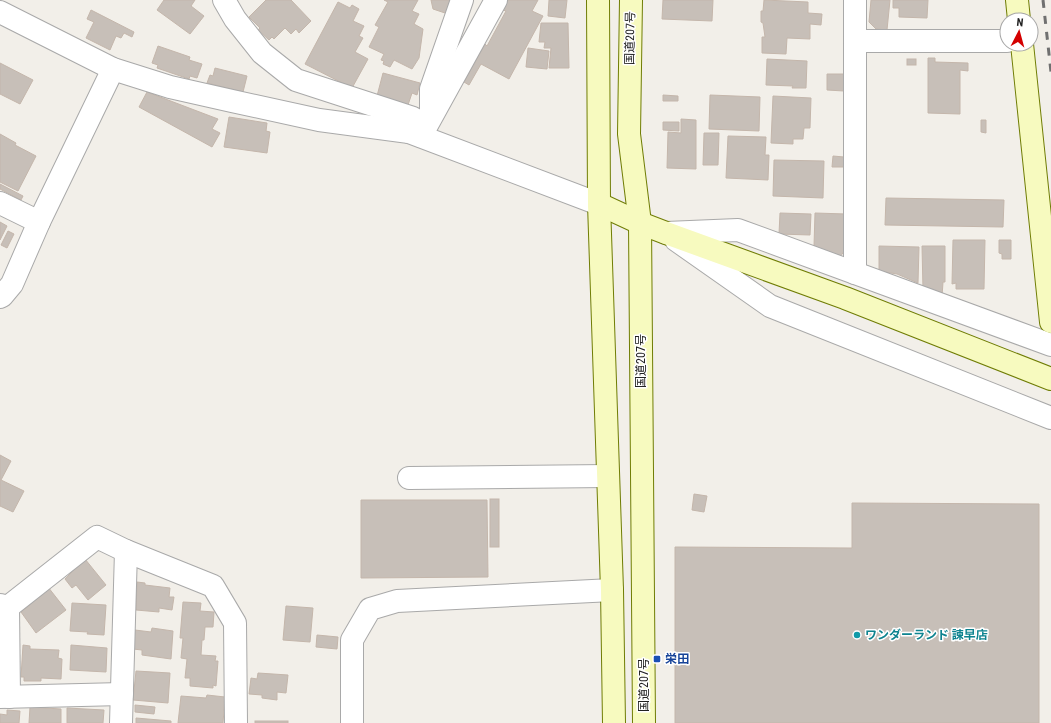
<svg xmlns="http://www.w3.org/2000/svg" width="1051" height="723" viewBox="0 0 1051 723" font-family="'Roboto Condensed','Noto Sans JP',sans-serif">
	<rect width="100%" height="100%" fill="#f2efe9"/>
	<g fill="#c7bfb8" stroke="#c4b6ab">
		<path d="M164,0H195L191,6L204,16L190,34L157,10Z"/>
		<path d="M266,0H291L311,21L299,33L296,29L291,34L285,28L274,39L272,37L269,40L258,30L260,28L249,17Z"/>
		<path d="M384,0H418L412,11L419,14L414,24L423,29L419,58L412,69L394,60L390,67L383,64L384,61L381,60L384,54L369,47L379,27L375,25L388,2Z"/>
		<path d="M431,0H453L448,14L433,9Z"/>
		<path d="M508,0H538L532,11L543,16L509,79L481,64L469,85L464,82L485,44L487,46L506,11L503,10Z"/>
		<path d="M549,0H567L565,18L548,16Z"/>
		<path d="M663,0H713L712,21L662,19Z"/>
		<path d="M764,0L808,2V13L822,14L821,25L810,24V39L787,38L786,54L762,53V37H765L763,23L761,22V11H763Z"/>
		<path d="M871,0H890L887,30L876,29L869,22Z"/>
		<path d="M893,0H928L927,18L899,17V8H893Z"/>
		<path d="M338,2L350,8L352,5L359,9L353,21L364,26L359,36L363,38L355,52L368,59L352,88L305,64Z"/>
		<path d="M91,10L134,32L132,37L124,33L121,38L116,36L110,50L86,38L94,22L87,19Z"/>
		<path d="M541,23H568L569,68H549L551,48H544L545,42H539Z"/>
		<path d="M158,46L190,57L189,60L202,64L197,78L190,76L189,79L157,68L158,65L152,63Z"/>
		<path d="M528,48L549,51L547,69L526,67Z"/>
		<path d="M928,58H935V62L968,63V71L960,70V114L928,113Z"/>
		<path d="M767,59L807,61L806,88H792L793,86L766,85Z"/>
		<rect x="907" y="59" width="9" height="6"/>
		<path d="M0,63L33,80L20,104L0,94Z"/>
		<path d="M215,68L247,76L243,92L207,83L210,75L213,76Z"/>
		<path d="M383,73L420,83L417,95L412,93L408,105L377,96Z"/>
		<path d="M827,74H844V91L827,90Z"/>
		<path d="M147,92L218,119L212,129L220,133L212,147L139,107Z"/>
		<path d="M663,95L678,96V101H663Z"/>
		<path d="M710,95L760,97L759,131L709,129Z"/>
		<path d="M773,96L811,98L810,128H804L803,139H793V144L771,143Z"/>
		<path d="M229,117L267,123L266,131L270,132L267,153L224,147Z"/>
		<path d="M681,119L696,120V169L667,168L668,132L681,133Z"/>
		<path d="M981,120H986V133L981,132Z"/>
		<path d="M663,122H679V131L663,130Z"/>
		<path d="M704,133H719L718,165H703Z"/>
		<path d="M0,134L16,143L15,145L36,156L18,191L0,182Z"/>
		<path d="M728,136L766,137L765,155H769L768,180L726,178Z"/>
		<path d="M833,156L844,157V167H832Z"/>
		<path d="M774,160L824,161L823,198L773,196Z"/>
		<path d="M0,184L23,196L21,200L0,189Z"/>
		<path d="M886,198L1004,200L1003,227L885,225Z"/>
		<path d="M780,213L811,214L810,235L779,234Z"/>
		<path d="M815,213L846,214L845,250L840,257L814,246Z"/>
		<path d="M0,222L7,226L0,240Z"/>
		<path d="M8,231L14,234L7,248L1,245Z"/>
		<path d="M953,240H985L984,289H956V283L952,284Z"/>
		<path d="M999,240H1011V259H1002V254L999,253Z"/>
		<path d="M879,246L919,247L918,283L897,274L879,271Z"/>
		<path d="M922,246H945V282H943L942,297L923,290Z"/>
		<path d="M0,455L11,461L1,480L24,491L13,512L0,506Z"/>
		<path d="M694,494L707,496L704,512L692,510Z"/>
		<rect x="490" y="499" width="9" height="48"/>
		<path d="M361,500H487L488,577L361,578Z"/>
		<path d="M852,503L1039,504V723H675V547L852,548Z"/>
		<path d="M85,559L106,585L88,600L76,585L72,588L65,579L72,572L71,570Z"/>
		<path d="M137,582L145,583V585L170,588L169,597H174L172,610L159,608V612L136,610Z"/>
		<path d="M48,587L66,610L36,633L21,612L30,605L28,602Z"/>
		<path d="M183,602L201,603L200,611L214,612L213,627H205L204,640H202L201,655L216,656L215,661H218L216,686L213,685V688L190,686V678H185L187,659L181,658L183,638H180Z"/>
		<path d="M72,603L106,605L104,635L87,634L88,632L70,631Z"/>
		<path d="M286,606L313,608L310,642L283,640Z"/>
		<path d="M152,628L173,631L171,659L142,655V650L133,649L135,630L151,632Z"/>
		<path d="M317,635L338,637L337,649L316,647Z"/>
		<path d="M23,645L30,646V649L59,650L58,658L62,659L61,679L41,678V681H24V677H21Z"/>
		<path d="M71,645L107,648L106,672L70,670Z"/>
		<path d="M136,671L170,673L168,703L133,700Z"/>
		<path d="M258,673L288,675L286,693L277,692V700L262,698V695L249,694L251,678L257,679Z"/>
		<path d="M207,695L225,697L223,723H178L181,696L206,698Z"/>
		<path d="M135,705L155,707L154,714L135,712Z"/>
		<path d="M30,707L61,709V723H29Z"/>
		<path d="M67,708L104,710L103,723H67Z"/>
		<path d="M7,710L20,711L19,723H0V714L7,715Z"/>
		<path d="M136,718L171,721V723H136Z"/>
		<rect x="255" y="721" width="33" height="2"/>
	</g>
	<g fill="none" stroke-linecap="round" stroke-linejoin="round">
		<defs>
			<g id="street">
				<path d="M224,0L235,19L262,53L296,80L413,118L409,132"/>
				<path d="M855,0V273"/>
				<path d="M0,12L113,69L170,87L232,101L319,120L409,132L599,204"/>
				<path d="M855,41H1007"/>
				<path d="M431,112V89L462,0"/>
				<path d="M421,136L496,0"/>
				<path d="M0,203L39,222"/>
				<path d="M666,233L738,230L1051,345"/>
				<path d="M676,240L770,306L1051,418"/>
				<path d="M0,297L2,296L12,284L39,222L113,69"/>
				<path d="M409,478L608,476"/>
				<path d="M0,605L8,607L97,537L126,551L213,586L235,623L236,723"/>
				<path d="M8,607L9,697"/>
				<path d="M0,697L122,694"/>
				<path d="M121,723L126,551"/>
				<path d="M352,723V640L370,609L397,601L612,590"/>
			</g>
			<g id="secondary">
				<path d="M598,0L599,204L612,590L614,723"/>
				<path d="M631,0L629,134L640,223L644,723"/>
				<path d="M1017,0L1019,20"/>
				<path d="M1022,44L1051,322"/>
				<path d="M599,204L640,223L666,233L845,298L1051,379"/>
			</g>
		</defs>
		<use href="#street" stroke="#a9a9a9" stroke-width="24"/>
		<use href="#secondary" stroke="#707d05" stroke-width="24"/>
		<use href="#street" stroke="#fff" stroke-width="22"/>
		<use href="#secondary" stroke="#f7fabf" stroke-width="22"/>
		<path stroke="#707070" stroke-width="3" stroke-dasharray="8 8" stroke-linecap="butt" d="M1043,0L1051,72"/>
	</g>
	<circle fill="#0f9aa8" stroke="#fff" stroke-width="1.5" cx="857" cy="635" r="4"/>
	<rect fill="#1a4fb4" stroke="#fff" stroke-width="1.5" x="653" y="655" width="8" height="8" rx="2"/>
	<g text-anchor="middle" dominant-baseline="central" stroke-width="3" stroke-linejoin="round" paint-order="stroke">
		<g font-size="12" fill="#222" stroke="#fff">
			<text transform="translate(630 38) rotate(-89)">国道207号</text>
			<text transform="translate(641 361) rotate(-90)">国道207号</text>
			<text transform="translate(644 685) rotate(-90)">国道207号</text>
		</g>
		<g font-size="12" font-weight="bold" fill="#0d838f" stroke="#fff" text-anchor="start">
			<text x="865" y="635">ワンダーランド 諫早店</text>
		</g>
		<g font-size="12" font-weight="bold" fill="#164399" stroke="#fff" text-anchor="start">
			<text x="665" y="659">栄田</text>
		</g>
	</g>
	<g transform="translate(1019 32) rotate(6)"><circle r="19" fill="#ffffff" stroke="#a7a7a7"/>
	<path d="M0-3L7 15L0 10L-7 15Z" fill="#d40000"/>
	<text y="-6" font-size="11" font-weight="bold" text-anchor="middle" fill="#222222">N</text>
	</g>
</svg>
